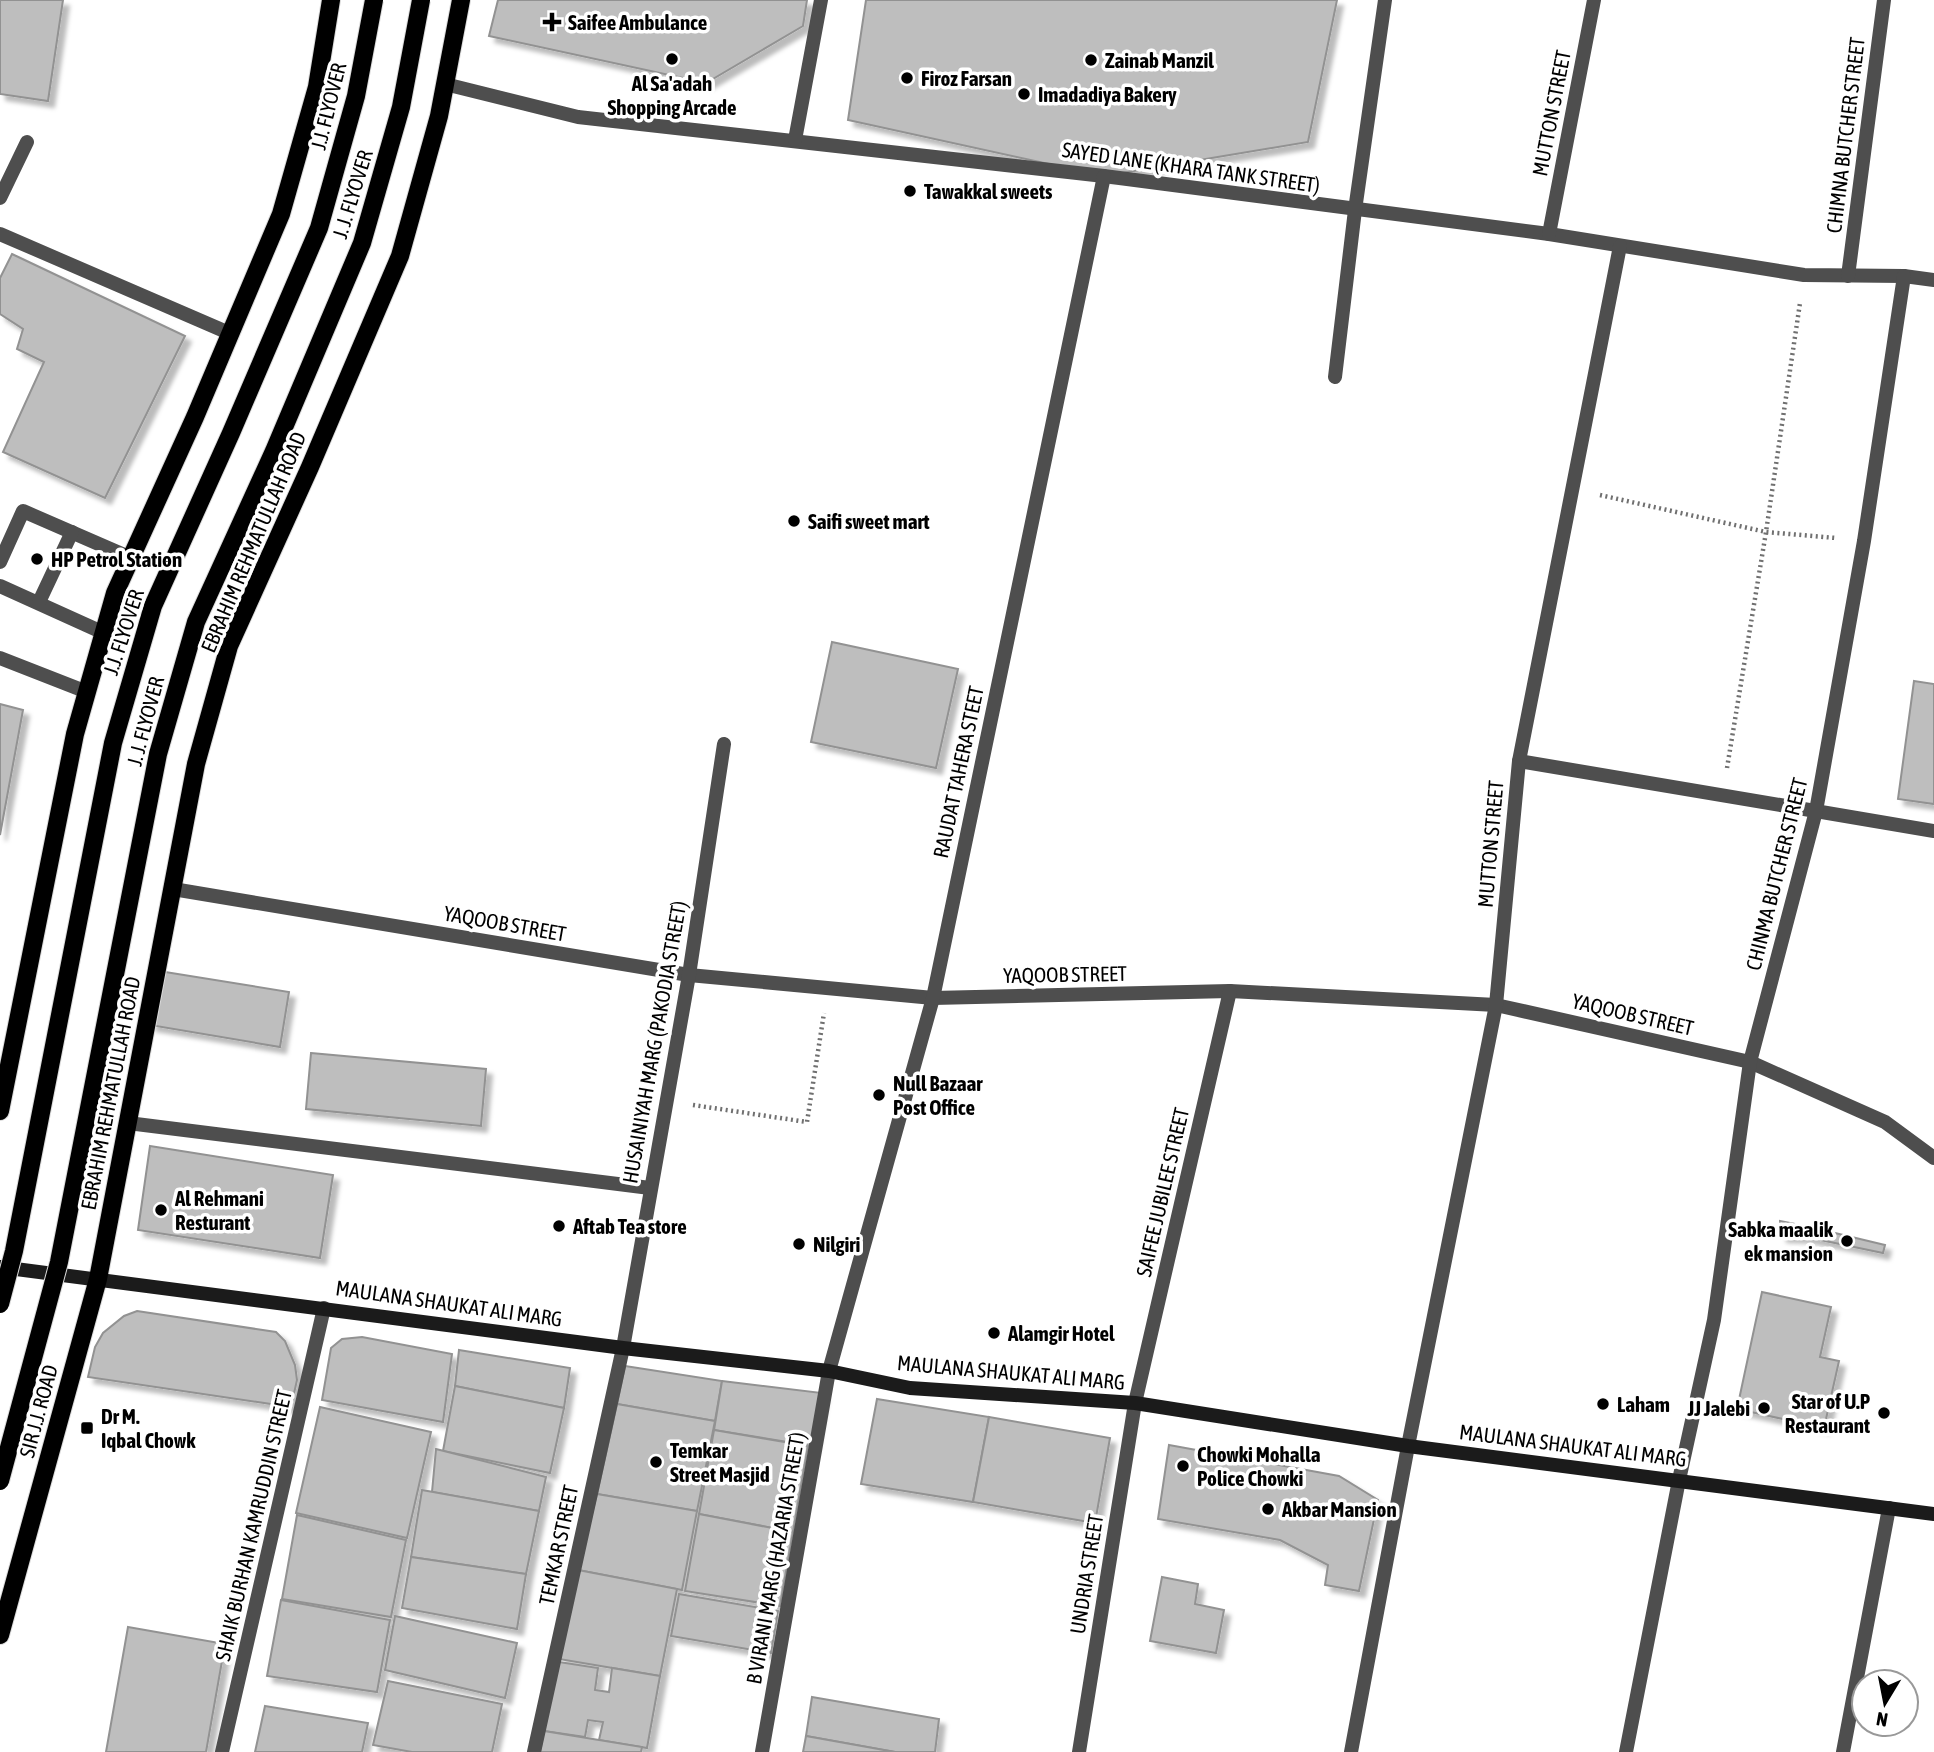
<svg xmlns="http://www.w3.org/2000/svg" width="1934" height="1752" viewBox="0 0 1934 1752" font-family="'Asap Condensed',sans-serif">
	<defs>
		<filter id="shadow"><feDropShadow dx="6" dy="6" stdDeviation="2" flood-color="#0004"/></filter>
	</defs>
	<rect width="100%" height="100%" fill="#fff"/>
	<g fill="#bebebe" stroke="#929292" stroke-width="2" filter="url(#shadow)">
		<path d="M0,0H63L48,101L0,94Z"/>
		<path d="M498,0H807L803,26L706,83L489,36Z"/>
		<path d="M866,0H1337L1308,142L1104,176L848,120Z"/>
		<path d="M12,254L185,336L105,498L3,452L44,362L17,349L23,329L0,314V278Z"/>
		<path d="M832,642L958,669L936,768L811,742Z"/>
		<path d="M1914,681L1934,684V804L1898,799Z"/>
		<path d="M0,704L23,710L0,835Z"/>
		<path d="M159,971L289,992L280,1047L150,1025Z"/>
		<path d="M311,1053L486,1069L481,1126L306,1109Z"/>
		<path d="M150,1146L333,1175L320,1258L138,1230Z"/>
		<path d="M1780,1221L1810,1227L1885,1245L1883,1253L1806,1237L1781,1236Z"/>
		<path d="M1762,1292L1831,1307L1820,1357L1839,1361L1824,1428L1737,1409Z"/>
		<path d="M137,1311L276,1332L285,1341L295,1365L297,1380L291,1407L88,1377L95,1347L103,1333L124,1316Z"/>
		<path d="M362,1337L452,1354L443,1422L322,1400L331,1348L342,1339Z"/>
		<path d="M459,1350L570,1368L564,1408L455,1386Z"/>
		<path d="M625,1366L722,1381L715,1421L617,1404Z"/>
		<path d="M722,1381L822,1393L812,1446L714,1430Z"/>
		<path d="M455,1386L564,1408L550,1473L443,1451Z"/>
		<path d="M877,1399L989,1417L973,1502L861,1484Z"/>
		<path d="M617,1404L715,1421L697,1511L597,1494Z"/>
		<path d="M320,1407L431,1432L407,1538L296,1513Z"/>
		<path d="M989,1417L1110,1438L1095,1523L973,1502Z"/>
		<path d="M714,1430L808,1446L793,1532L699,1514Z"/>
		<path d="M1169,1445L1339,1476L1378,1500L1359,1591L1325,1585L1328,1565L1280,1540L1158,1519Z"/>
		<path d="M436,1449L546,1477L539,1511L432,1492Z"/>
		<path d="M422,1490L539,1511L526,1574L411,1557Z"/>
		<path d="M597,1494L697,1511L682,1590L578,1570Z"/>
		<path d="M699,1514L793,1532L780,1606L685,1591Z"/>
		<path d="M297,1515L406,1540L391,1617L282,1599Z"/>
		<path d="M411,1557L526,1574L517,1629L402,1608Z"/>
		<path d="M578,1570L677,1589L660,1676L559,1659Z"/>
		<path d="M1162,1577L1198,1584L1195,1604L1224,1610L1216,1653L1150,1641Z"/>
		<path d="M679,1594L778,1611L771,1653L671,1636Z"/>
		<path d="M281,1600L390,1620L377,1692L267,1676Z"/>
		<path d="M395,1616L517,1643L505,1698L385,1670Z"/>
		<path d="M128,1627L225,1644L206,1752H106Z"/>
		<path d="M559,1662L598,1668L595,1690L609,1692L612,1668L660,1676L647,1748L599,1740L603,1722L588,1720L585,1737L544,1731Z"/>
		<path d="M388,1681L502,1704L492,1752H412L373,1745Z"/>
		<path d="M812,1697L939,1719L935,1752H895L806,1736Z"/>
		<path d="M265,1706L368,1723L362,1752H255Z"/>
		<path d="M544,1731L642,1747L641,1752H540Z"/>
		<path d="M806,1736L895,1752H803Z"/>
	</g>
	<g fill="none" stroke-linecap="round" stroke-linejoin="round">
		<defs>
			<g id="primary">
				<path d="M0,1111L75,734L115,593L195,417L281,214L317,87L331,0"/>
				<path d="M0,1635L98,1279L196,764L229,646L310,467L400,256L439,116L461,0"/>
			</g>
		</defs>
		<use href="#primary" stroke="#dbdbdb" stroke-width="20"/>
		<g stroke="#707070" stroke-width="4.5" stroke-dasharray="2 3.5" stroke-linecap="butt">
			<path d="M1600,495L1766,532L1836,538"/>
			<path d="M1727,768L1766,532L1800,303"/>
			<path d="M693,1105L807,1122L824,1013"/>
		</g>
		<g stroke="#4e4e4e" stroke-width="14">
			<path d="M0,562L23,511L131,558"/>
			<path d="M0,586L104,633"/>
			<path d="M39,602L72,532"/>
		</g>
		<g stroke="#4e4e4e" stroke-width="14">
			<path d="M445,84L578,117L1104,176L1549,234L1804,275L1904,276L1934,280"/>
			<path d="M795,140L821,0"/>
			<path d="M0,198L27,142"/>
			<path d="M0,234L229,333"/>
			<path d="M1549,234L1594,0"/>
			<path d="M1848,276L1884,0"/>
			<path d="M1335,377L1355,210L1385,0"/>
			<path d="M0,658L87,692"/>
			<path d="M1519,761L1934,831"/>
			<path d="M173,889L689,975L933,998L1230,991L1496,1005L1750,1062L1885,1122L1934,1158"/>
			<path d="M128,1123L650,1188"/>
			<path d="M222,1752L324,1308"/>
			<path d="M534,1752L623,1348L689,975L724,744"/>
			<path d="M762,1752L829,1371L933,998L1104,176"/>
			<path d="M1079,1752L1135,1403L1230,991"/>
			<path d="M1351,1752L1408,1446L1496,1005L1519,761L1620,246"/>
			<path d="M1626,1752L1679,1480L1714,1320L1750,1062L1816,811L1864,541L1904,276"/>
			<path d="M1843,1752L1889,1508"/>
		</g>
		<path stroke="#1b1b1b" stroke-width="14" d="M0,1267L623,1348L829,1371L910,1388L1135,1403L1408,1446L1934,1514"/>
		<use href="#primary" stroke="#000" stroke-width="18"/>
		<defs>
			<g id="primary-bridge">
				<path d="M0,1304L14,1251L113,743L153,606L231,433L319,228L356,96L374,0"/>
				<path d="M0,1481L59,1262L158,754L196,622L274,451L362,243L401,107L421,0"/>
			</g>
		</defs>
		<use href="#primary-bridge" stroke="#dbdbdb" stroke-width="20" stroke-linecap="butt"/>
		<use href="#primary-bridge" stroke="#000" stroke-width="18"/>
	</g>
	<g fill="#000" stroke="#fff" stroke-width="2.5">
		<path d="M548.5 11.5h7v7h7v7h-7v7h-7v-7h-7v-7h7z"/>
		<circle cx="672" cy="59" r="7"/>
		<circle cx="1091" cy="60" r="7"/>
		<circle cx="907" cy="78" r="7"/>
		<circle cx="1024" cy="94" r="7"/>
		<circle cx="910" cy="191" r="7"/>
		<circle cx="794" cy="521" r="7"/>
		<circle cx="37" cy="559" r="7"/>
		<circle cx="879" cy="1095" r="7"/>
		<circle cx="161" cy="1210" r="7"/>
		<circle cx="559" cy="1226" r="7"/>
		<circle cx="1847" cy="1241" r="7"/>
		<circle cx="799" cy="1244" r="7"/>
		<circle cx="994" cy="1333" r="7"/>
		<circle cx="1603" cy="1404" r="7"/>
		<circle cx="1764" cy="1408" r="7"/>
		<circle cx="1884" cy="1413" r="7"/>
		<rect x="80" y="1421" width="14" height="14" rx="3.5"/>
		<circle cx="656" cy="1462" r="7"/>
		<circle cx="1183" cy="1466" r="7"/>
		<circle cx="1268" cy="1509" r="7"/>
	</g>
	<g text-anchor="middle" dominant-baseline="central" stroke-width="7" stroke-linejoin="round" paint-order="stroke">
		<g font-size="21" font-weight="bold" fill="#000" stroke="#fff" text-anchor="start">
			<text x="568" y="22">Saifee Ambulance</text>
			<text x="1105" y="60">Zainab Manzil</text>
			<text x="921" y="78">Firoz Farsan</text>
			<text x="672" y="83" text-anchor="middle">Al Sa'adah<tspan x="672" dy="24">Shopping Arcade</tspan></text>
			<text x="1038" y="94">Imadadiya Bakery</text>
			<text x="924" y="191">Tawakkal sweets</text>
			<text x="808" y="521">Saifi sweet mart</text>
			<text x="51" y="559">HP Petrol Station</text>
			<text x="893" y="1083">Null Bazaar<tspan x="893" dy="24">Post Office</tspan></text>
			<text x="175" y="1198">Al Rehmani<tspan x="175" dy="24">Resturant</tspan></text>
			<text x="573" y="1226">Aftab Tea store</text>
			<text x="1833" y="1229" text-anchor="end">Sabka maalik<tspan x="1833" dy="24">ek mansion</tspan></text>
			<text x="813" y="1244">Nilgiri</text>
			<text x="1008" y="1333">Alamgir Hotel</text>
			<text x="1870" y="1401" text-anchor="end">Star of U.P<tspan x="1870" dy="24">Restaurant</tspan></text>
			<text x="1617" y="1404">Laham</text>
			<text x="1750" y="1408" text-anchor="end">JJ Jalebi</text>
			<text x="101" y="1416">Dr M.<tspan x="101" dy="24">Iqbal Chowk</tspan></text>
			<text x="670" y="1450">Temkar<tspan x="670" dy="24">Street Masjid</tspan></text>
			<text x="1197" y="1454">Chowki Mohalla<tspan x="1197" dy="24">Police Chowki</tspan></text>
			<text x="1282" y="1509">Akbar Mansion</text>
		</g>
		<g font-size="21" fill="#000" stroke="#fff">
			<text transform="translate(328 106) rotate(-76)">J.J. FLYOVER</text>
			<text transform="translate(1551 113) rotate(-79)">MUTTON STREET</text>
			<text transform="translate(1845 135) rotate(-83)">CHIMNA BUTCHER STREET</text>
			<text transform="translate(1191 167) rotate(8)">SAYED LANE (KHARA TANK STREET)</text>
			<text transform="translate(352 194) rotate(-73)">J. J. FLYOVER</text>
			<text transform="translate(253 542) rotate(-67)">EBRAHIM REHMATULLAH ROAD</text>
			<text transform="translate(123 632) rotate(-72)">J.J. FLYOVER</text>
			<text transform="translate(145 721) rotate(-75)">J. J. FLYOVER</text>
			<text transform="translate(958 772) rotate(-78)">RAUDAT TAHERA STEET</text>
			<text transform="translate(1490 844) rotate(-85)">MUTTON STREET</text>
			<text transform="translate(1776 874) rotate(-76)">CHINMA BUTCHER STREET</text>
			<text transform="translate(505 923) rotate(10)">YAQOOB STREET</text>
			<text transform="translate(1065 974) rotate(-1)">YAQOOB STREET</text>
			<text transform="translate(1633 1014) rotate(13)">YAQOOB STREET</text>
			<text transform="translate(654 1042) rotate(-80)">HUSAINIYAH MARG (PAKODIA STREET)</text>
			<text transform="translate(110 1093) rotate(-79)">EBRAHIM REHMATULLAH ROAD</text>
			<text transform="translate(1162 1192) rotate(-77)">SAIFEE JUBILEE STREET</text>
			<text transform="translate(449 1303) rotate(8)">MAULANA SHAUKAT ALI MARG</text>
			<text transform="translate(1011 1372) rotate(5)">MAULANA SHAUKAT ALI MARG</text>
			<text transform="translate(38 1411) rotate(-75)">SIR J.J. ROAD</text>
			<text transform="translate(1573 1445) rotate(7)">MAULANA SHAUKAT ALI MARG</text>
			<text transform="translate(253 1525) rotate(-77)">SHAIK BURHAN KAMRUDDIN STREET</text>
			<text transform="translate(558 1545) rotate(-78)">TEMKAR STREET</text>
			<text transform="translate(775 1558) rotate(-80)">B VIRANI MARG (HAZARIA STREET)</text>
			<text transform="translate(1086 1574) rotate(-81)">UNDRIA STREET</text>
		</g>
	</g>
	<g transform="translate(1885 1703) rotate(190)"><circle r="33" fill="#ffffff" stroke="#999999" stroke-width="2"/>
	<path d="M0-5L12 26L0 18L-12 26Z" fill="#000000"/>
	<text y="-10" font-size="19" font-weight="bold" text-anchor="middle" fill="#000000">N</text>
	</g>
</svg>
